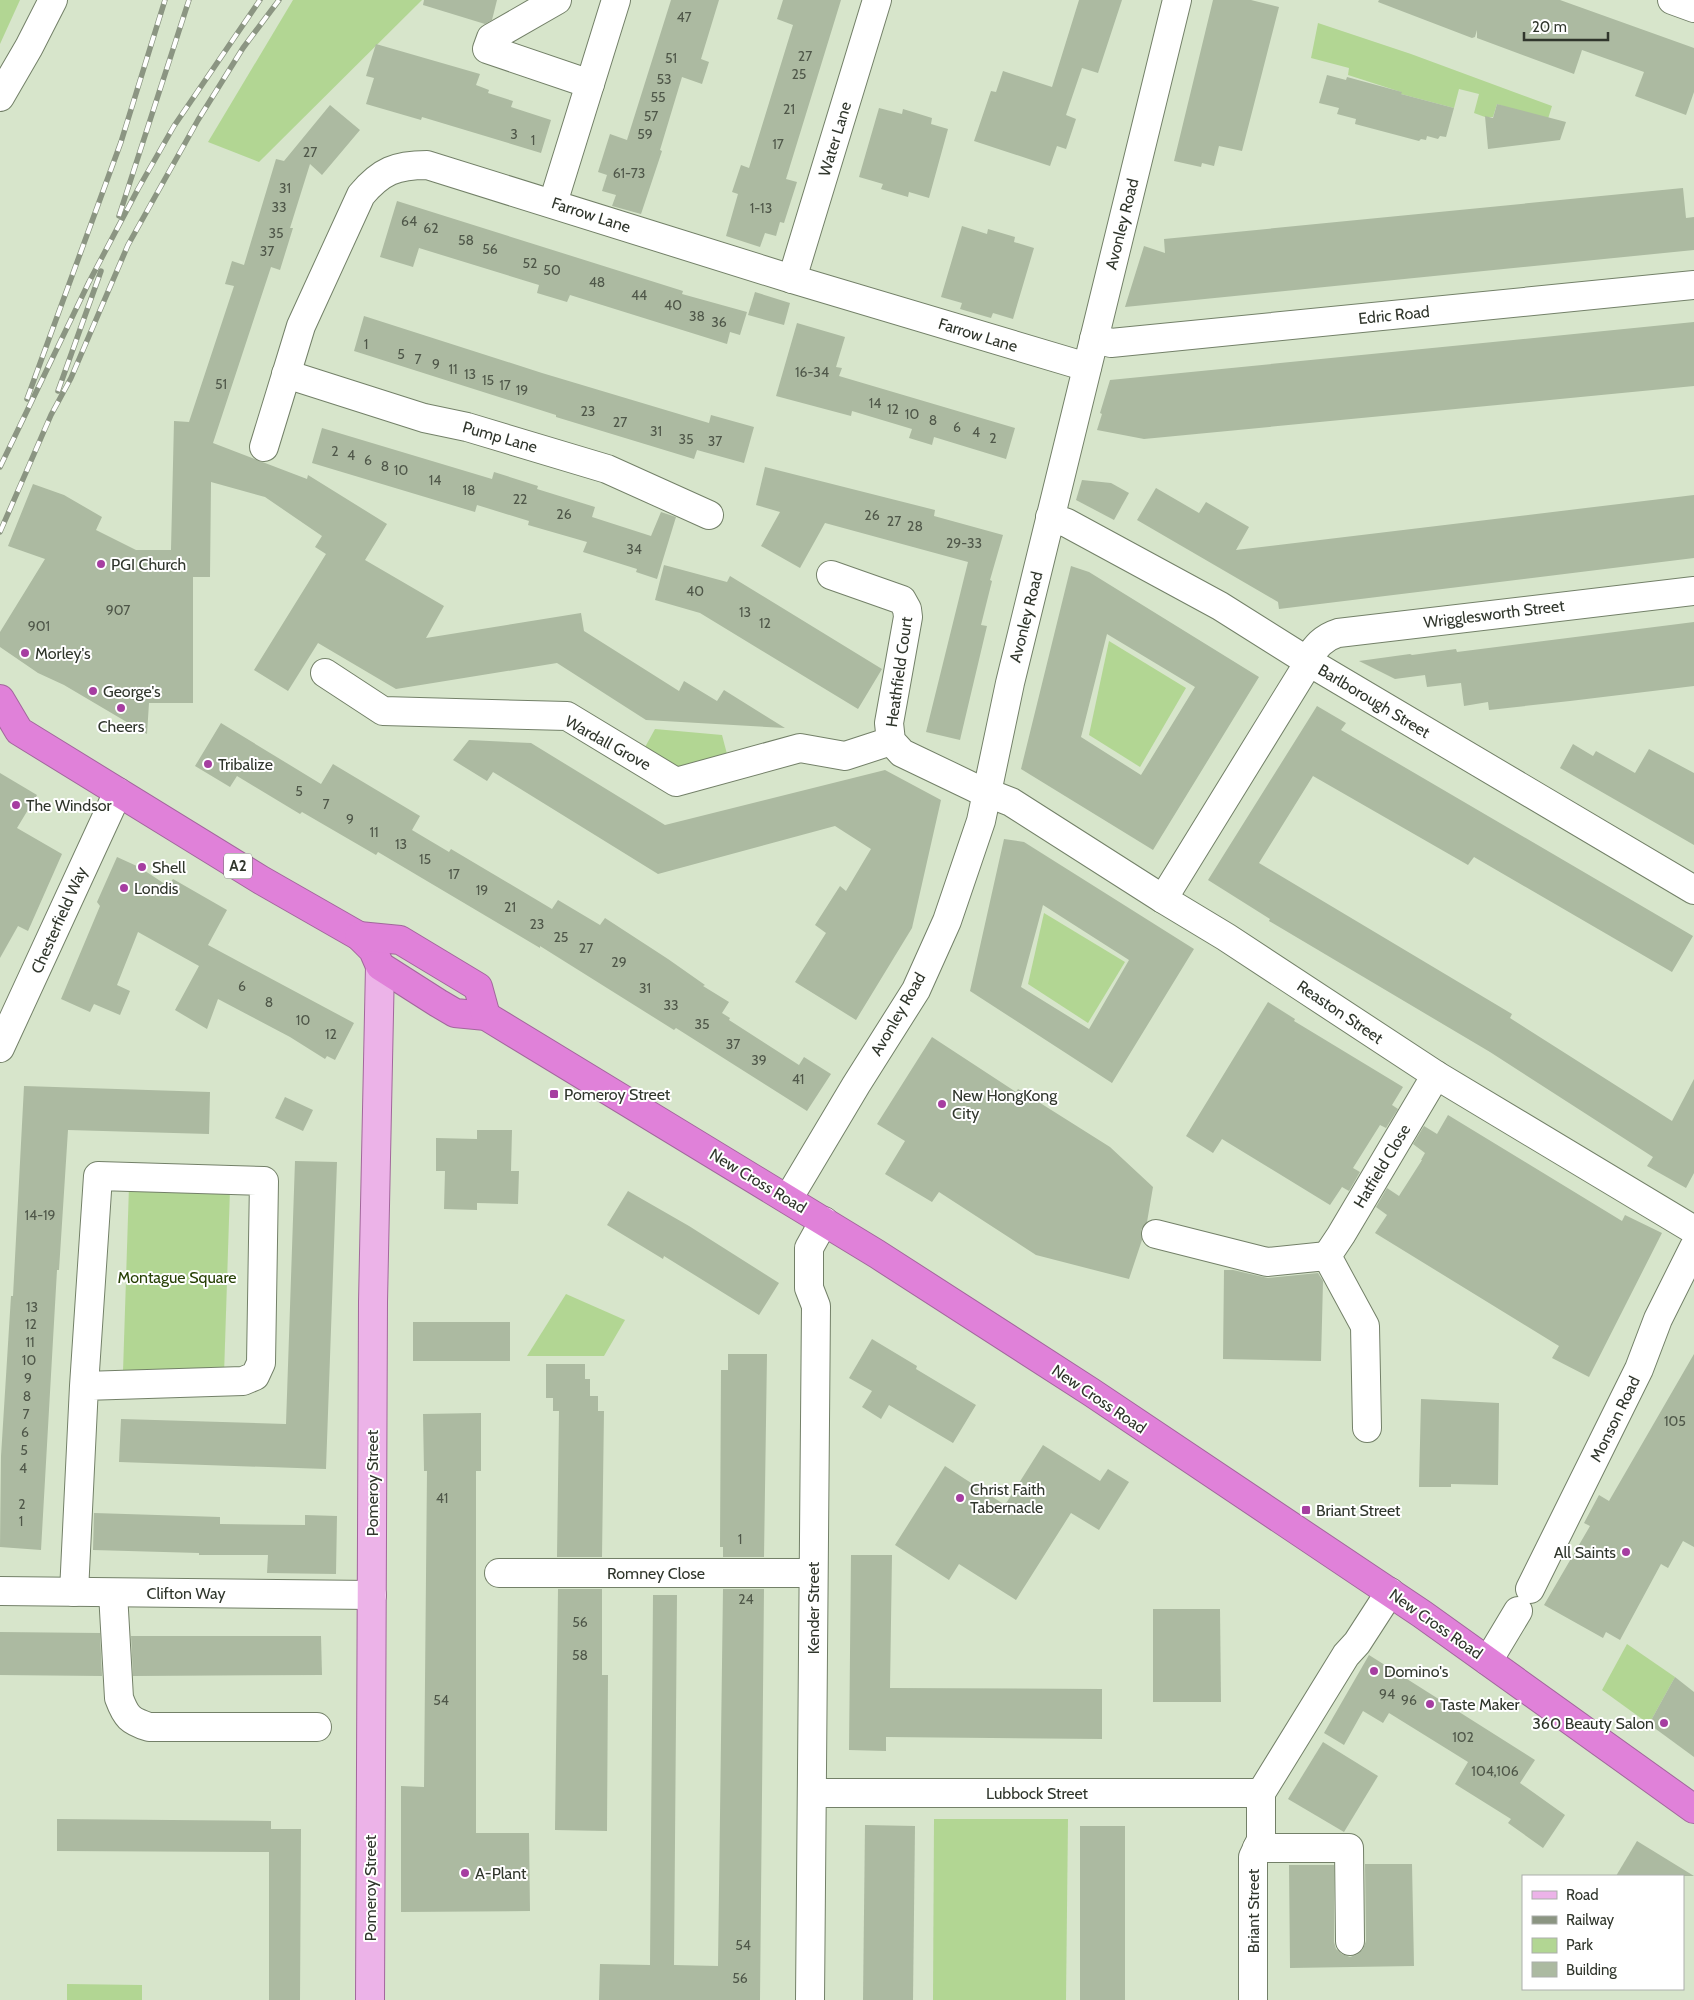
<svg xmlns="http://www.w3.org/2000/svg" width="1694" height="2000" viewBox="0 0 1694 2000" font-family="Cabin,sans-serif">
	<rect width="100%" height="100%" fill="#d7e5cb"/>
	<g fill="#b2d693">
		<path d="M0,0H20L0,44Z"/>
		<path d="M293,0H422L259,162L208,142Z"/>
		<path d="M1318,23L1411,54L1552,106L1547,122L1497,104L1493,117H1485L1474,113L1479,94L1459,89L1454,108L1401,94V92L1348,75L1349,68L1311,58Z"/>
		<path d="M1109,641L1186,688L1140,767L1089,735Z"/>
		<path d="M655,729L722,735L727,754C711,758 688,770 672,765C662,762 652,754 644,749Z"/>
		<path d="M1044,913L1125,962L1088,1023L1028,984Z"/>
		<path d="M129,1186L230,1189L224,1375L123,1372Z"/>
		<path d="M566,1294L625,1320L604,1356H527Z"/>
		<path d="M1627,1644L1675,1677L1649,1724L1602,1690Z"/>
		<path d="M934,1819H1068L1066,2000H933Z"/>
		<path d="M67,1984L142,1985V2000H67Z"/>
	</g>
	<g fill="#acbaa1" fill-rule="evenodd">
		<path d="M424,0H497L492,20L485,24L423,5Z"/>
		<path d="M671,0H719L701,59L709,62L702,84L682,77L660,150L662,151L641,214L612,206L616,195L602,191L607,175L598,172L610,134L627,140Z"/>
		<path d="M783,0H841L786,179L797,182L784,223L780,222L776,236L765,233L760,247L726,236L738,194L732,192L741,165L749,168L793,25L777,19Z"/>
		<path d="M1079,0H1122L1098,73L1082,68L1066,115L1076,119L1066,149L1057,146L1050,166L974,141L991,91L996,92L1003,71L1052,87Z"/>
		<path d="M1213,0H1251L1279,7L1242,151L1219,146L1214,166L1202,163L1201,167L1174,161Z"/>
		<path d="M1379,0H1560L1694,48V92L1686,115L1635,96L1644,72L1582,50L1574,74L1477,38V30L1475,37L1472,38L1378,2Z"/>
		<path d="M376,44L480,74L476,85L489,90L488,93L513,101L511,107L551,120L541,153L422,117L421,120L366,104L374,78L366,76Z"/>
		<path d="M1327,75L1346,80L1347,77L1402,92L1401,94L1454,108L1446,137L1440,136L1438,139L1427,136L1426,140L1421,139L1419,141L1355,124L1356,119L1337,114L1339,108L1319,103Z"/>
		<path d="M1497,104L1566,122L1560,140L1488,149L1485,116L1493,118Z"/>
		<path d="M330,105L360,130L322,175L310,164L290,228H293L280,270L271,267L213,443L307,479L308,475L387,524L365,560L444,606L426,638L581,613L584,631L679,691L684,681L717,701L724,690L785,728L646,720L557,663L396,689L318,643L288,691L254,670L326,554L315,547L322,536L265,497L211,482L210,577H193V703H149L147,734L64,685L38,673L0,647V632L45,559L8,546L33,484L64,495L102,517L96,530L136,550H171L174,421L189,422L234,286L225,284L232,261L244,265L276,159L284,161Z"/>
		<path d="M879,108L902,114L903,109L932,118L931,124L948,129L929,198L909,192L908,197L881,189L883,184L859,177Z"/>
		<path d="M1683,188L1686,218L1694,217V250L1125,307L1144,246L1165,253L1164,239Z"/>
		<path d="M397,201L683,291L682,294L747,312L740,335L730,332L727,344L570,295L567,302L537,293L539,285L419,248L413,267L380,257Z"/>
		<path d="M962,226L987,234L988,229L1015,237L1014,242L1034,248L1013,319L993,313L991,318L960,309L962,303L941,297Z"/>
		<path d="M755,292L790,303L784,325L748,315Z"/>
		<path d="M364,316L542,373L709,423L711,415L754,427L744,463L697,450L694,459L556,417V415L354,351Z"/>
		<path d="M1694,322V386L1144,439L1097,430L1102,414L1100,413L1110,380Z"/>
		<path d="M797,323L845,337L836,367L842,368L839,376L1015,428L1006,459L934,437L932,445L909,438L912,429L852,411L851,416L776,396Z"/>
		<path d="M322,428L492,479L494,472L538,486L537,489L595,507L592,517L651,536L661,512L676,517L657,579L636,572L637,569L583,552L587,542L528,525L529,521L477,505L475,512L312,463Z"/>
		<path d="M765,467L935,510L934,516L1003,535L990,580L992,581L981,625L987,626L960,740L926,732L968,562L825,523L800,568L761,546L780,512L756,505Z"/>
		<path d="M1082,480L1111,483L1129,493L1114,520L1076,500Z"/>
		<path d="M1156,488L1199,513L1206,502L1249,527L1236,550L1694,495V558L1279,609L1278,602L1137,520Z"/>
		<path d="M664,565L727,582L730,576L882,669L858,709L700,613L655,600Z"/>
		<path d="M1071,566L1089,572L1259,677L1153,850L1021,769ZM1107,634L1195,687L1141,775L1081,737Z"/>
		<path d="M1694,622V686L1570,701L1489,710L1488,702L1464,706L1461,683L1427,687L1425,675L1395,679L1359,661L1410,654L1412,655L1456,649L1457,652Z"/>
		<path d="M1317,706L1346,723L1341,730L1693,936L1672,972L1474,857L1468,865L1313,776L1259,863L1512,1014L1510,1018L1672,1121L1694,1079V1173L1686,1188L1647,1166L1653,1157L1490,1052L1269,921L1270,919L1208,880Z"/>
		<path d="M221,723L321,784L333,764L420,816L412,830L449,852L451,849L552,909L558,900L600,925L605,918L668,959L705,985L703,986L729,1002L722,1013L730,1018L729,1020L799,1065L804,1057L831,1074L807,1111L676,1028L674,1030L540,946V948L378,852L376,855L302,812L300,814L237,776L230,787L195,766Z"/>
		<path d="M469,740L531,743L665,825L885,770L941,800L912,928L856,1020L795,982L826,933L815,925L840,886L846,891L871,849L835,826L658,874L493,772L487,781L453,760Z"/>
		<path d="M1573,744L1593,756L1596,751L1635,773L1649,749L1694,773V845L1560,768Z"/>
		<path d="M0,773L37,795L17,828L62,854L28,931L18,926L0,958Z"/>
		<path d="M1004,839L1024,842L1194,949L1112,1083L970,991ZM1043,905L1129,960L1089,1029L1021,987Z"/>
		<path d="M117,857L139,867L168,886L173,879L227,910L208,945L354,1023L335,1060L327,1056L325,1059L290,1037L218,999L207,1029L175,1010L199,966L138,932L117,985L130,991L120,1015L94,1004L90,1012L61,999L100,906L97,902Z"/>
		<path d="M1268,1002L1295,1019L1294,1021L1403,1087L1392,1105L1398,1109L1386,1128L1380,1125L1353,1168L1360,1172L1349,1191L1342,1187L1330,1205L1222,1139L1213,1153L1186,1136Z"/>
		<path d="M932,1037L1016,1092L1018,1089L1110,1147L1153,1187L1147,1222L1141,1230L1142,1240L1129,1279L1036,1255L939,1192L932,1202L885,1174L905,1141L877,1124Z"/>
		<path d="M24,1086L210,1092L209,1134L68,1130L59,1270H57L41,1550L0,1547L1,1456L11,1296H13Z"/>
		<path d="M285,1097L313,1110L303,1131L275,1118Z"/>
		<path d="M1448,1115L1622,1221L1625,1215L1662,1233L1589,1377L1552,1358L1559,1346L1375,1233L1387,1215L1376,1207L1387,1188L1399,1196L1422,1160H1421L1425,1153L1413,1144L1424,1126L1437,1134Z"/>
		<path d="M477,1130H512L511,1171H519L518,1204L477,1203V1210L444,1209L445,1171H436V1138L477,1139Z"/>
		<path d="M295,1161L337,1162L326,1469L119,1462L121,1419L286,1424Z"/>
		<path d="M628,1191L689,1226L779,1283L759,1315L664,1256L663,1259L607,1225Z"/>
		<path d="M1224,1270H1233L1268,1278L1318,1273L1323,1281L1321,1361L1223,1359Z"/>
		<rect x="413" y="1322" width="97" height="39"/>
		<path d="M872,1339L917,1366L916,1369L976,1405L953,1443L889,1405L881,1419L862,1407L872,1391L849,1378Z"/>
		<path d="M728,1354H767L764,1557H723V1547H720L721,1370H728Z"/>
		<path d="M1694,1354V1547L1683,1541L1668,1568L1661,1564L1620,1640L1606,1632L1603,1638L1544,1605L1590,1526L1584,1523L1599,1495L1609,1501Z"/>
		<path d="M546,1364H585V1379H590V1396H598V1411H604L602,1557H557L559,1411H553V1398H546Z"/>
		<path d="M1421,1399L1499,1403L1498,1485L1451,1484V1487H1419Z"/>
		<path d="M481,1413V1471H476V1833H529L530,1911L401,1912V1786L424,1787L427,1471H424L423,1414Z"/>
		<path d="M1043,1445L1100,1481L1108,1469L1129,1482L1099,1530L1071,1513L1016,1600L959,1564L949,1580L895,1545L945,1466L1005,1505Z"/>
		<path d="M94,1513L220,1517V1524L305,1525V1515L337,1516L336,1574L267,1573L268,1555H199V1553L93,1550Z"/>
		<path d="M851,1555H892L890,1688L1102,1689V1739L886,1737V1751L849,1750Z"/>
		<path d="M558,1589H602V1675H608L607,1831L555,1830Z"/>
		<path d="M723,1589H764L760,2000H599L600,1964L650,1965L653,1595H677L674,1965L718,1966Z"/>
		<path d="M1153,1609H1220L1221,1702H1153Z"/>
		<path d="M0,1632L100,1633L102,1676L0,1675Z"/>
		<path d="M131,1636H321L322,1675L133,1676Z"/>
		<path d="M1369,1655L1535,1760L1520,1783L1565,1815L1543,1848L1508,1823L1511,1819L1455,1784L1468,1762L1389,1713L1383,1723L1363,1711L1344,1745L1324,1733Z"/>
		<path d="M1675,1677L1694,1692V1757L1649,1724Z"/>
		<path d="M1323,1742L1378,1776L1344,1832L1288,1799Z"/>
		<path d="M57,1819L271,1821V1829H301L300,2000H269V1852L57,1851Z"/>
		<path d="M865,1825L915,1826L913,2000H863Z"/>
		<rect x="1080" y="1826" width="45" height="174"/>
		<path d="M1637,1841L1694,1876H1616Z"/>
		<path d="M1365,1864H1412L1414,1966L1290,1968L1289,1865H1334V1942L1336,1949L1342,1954L1350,1957L1358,1954L1363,1949L1366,1941Z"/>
	</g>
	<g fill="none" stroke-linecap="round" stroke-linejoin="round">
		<defs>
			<g id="minor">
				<path d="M557,0L491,38L487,49L590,84"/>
				<path d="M1672,0L1694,8"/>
				<path d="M0,97L29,47L53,0"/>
				<path d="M553,203L616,0"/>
				<path d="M792,279L877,0"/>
				<path d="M1094,339L1111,343L1694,285"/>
				<path d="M286,374L424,418L467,427L607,469L709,515"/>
				<path d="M264,447L301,326L361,195C381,171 396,165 427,165L792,279L1087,367"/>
				<path d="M1050,517L1067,523L1220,606L1309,662L1694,890"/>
				<path d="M831,575L902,600L907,609L908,617L889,723L891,741L902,753L975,788L1011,802L1163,899L1226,937L1436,1075L1694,1230"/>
				<path d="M1306,661C1316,647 1322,638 1338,633L1694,591"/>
				<path d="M325,673L383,711L567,716L676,782L800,748L845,756L891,741"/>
				<path d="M1163,899L1309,662"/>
				<path d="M0,1048L118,792"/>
				<path d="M788,1199L856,1085L916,990L947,921L981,821L1010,683L1177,0"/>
				<path d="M1156,1234L1267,1262L1327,1256"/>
				<path d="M1367,1428L1365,1326L1327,1256L1341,1235L1436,1075"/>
				<path d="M499,1573H813"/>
				<path d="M1530,1589L1639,1369L1658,1319L1694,1247"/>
				<path d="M0,1591L372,1595"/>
				<path d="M74,1592L84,1386L98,1176L264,1181L261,1363L255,1376L243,1381L84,1386"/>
				<path d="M113,1593L119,1698C126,1717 130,1721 149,1727H317"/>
				<path d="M1488,1661L1518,1611"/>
				<path d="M813,1793H1261"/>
				<path d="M1257,1848H1349L1350,1941"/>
				<path d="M810,2000L816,1306L809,1288V1248L824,1221"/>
				<path d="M1253,2000V1857L1261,1840V1793L1346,1655L1357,1643L1390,1592"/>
			</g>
			<path id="major" d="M370,2000L373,1302L380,966"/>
			<g id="highway">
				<path d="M0,699L19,731L261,880L359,936L373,950L380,966L438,1003L455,1013L486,1016L877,1254L1091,1392L1422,1614L1694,1809"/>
				<path d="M359,936L400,940L478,987L486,1016"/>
			</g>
		</defs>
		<use href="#minor" stroke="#738068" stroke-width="30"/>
		<use href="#major" stroke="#a2679c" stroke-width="30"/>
		<use href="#highway" stroke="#a2679c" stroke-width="30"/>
		<use href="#minor" stroke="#fff" stroke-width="28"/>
		<use href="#major" stroke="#ecb3e8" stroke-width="28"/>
		<use href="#highway" stroke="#e081d9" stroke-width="28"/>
		<defs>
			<g id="rail">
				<path d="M119,216L189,0"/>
				<path d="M58,391L101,271"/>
				<path d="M27,399L121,142L165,0"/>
				<path d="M0,467L89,282L138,189L174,126L260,0"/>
				<path d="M0,532L51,415L71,378L128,245L198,120L243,48L279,0"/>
			</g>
		</defs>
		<use href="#rail" stroke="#8b9582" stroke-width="5.5"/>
		<use href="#rail" stroke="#fff" stroke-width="4" stroke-dasharray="11" stroke-linecap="butt"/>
	</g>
	<g fill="#a63ea1" stroke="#fff" stroke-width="2">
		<circle cx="101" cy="564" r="5"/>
		<circle cx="25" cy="653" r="5"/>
		<circle cx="93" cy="691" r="5"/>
		<circle cx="121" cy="708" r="5"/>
		<circle cx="208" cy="764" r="5"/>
		<circle cx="16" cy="805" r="5"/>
		<circle cx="142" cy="867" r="5"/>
		<circle cx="124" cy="888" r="5"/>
		<rect x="549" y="1089" width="10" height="10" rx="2.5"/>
		<circle cx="942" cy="1104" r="5"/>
		<circle cx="960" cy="1498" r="5"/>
		<rect x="1301" y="1505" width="10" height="10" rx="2.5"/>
		<circle cx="1626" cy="1552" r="5"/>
		<circle cx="1374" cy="1671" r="5"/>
		<circle cx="1430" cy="1704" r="5"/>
		<circle cx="1664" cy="1723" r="5"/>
		<circle cx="465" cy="1873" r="5"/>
	</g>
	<g text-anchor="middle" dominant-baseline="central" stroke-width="4" stroke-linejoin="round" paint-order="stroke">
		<g font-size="14" fill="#4f5749">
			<text x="684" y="17">47</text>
			<text x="805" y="56">27</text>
			<text x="671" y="58">51</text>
			<text x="799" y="74">25</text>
			<text x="664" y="79">53</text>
			<text x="658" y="97">55</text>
			<text x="789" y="109">21</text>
			<text x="651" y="116">57</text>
			<text x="514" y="134">3</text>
			<text x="645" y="134">59</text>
			<text x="533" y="140">1</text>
			<text x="778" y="144">17</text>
			<text x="310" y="152">27</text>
			<text x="629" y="173">61-73</text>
			<text x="285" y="188">31</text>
			<text x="279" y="207">33</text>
			<text x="761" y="208">1-13</text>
			<text x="409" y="221">64</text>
			<text x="431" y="228">62</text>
			<text x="276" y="233">35</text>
			<text x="466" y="240">58</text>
			<text x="490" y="249">56</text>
			<text x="267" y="251">37</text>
			<text x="530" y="263">52</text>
			<text x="552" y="270">50</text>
			<text x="597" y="282">48</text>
			<text x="639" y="295">44</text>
			<text x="673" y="305">40</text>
			<text x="697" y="316">38</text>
			<text x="719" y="322">36</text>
			<text x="366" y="344">1</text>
			<text x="401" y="354">5</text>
			<text x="418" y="359">7</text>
			<text x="436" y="364">9</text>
			<text x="453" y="369">11</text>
			<text x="812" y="372">16-34</text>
			<text x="470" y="374">13</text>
			<text x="488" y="380">15</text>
			<text x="221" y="384">51</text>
			<text x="505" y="385">17</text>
			<text x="522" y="390">19</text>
			<text x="875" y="403">14</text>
			<text x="893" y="409">12</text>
			<text x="588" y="411">23</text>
			<text x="912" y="414">10</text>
			<text x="933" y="420">8</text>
			<text x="620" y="422">27</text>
			<text x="957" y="427">6</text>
			<text x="656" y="431">31</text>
			<text x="976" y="432">4</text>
			<text x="993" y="438">2</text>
			<text x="686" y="439">35</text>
			<text x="715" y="441">37</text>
			<text x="335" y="451">2</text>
			<text x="351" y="455">4</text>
			<text x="368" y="460">6</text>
			<text x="385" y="466">8</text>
			<text x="401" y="470">10</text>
			<text x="435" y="480">14</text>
			<text x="469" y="490">18</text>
			<text x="520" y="499">22</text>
			<text x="564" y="514">26</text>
			<text x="872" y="515">26</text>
			<text x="894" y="521">27</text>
			<text x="915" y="526">28</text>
			<text x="964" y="543">29-33</text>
			<text x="634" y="549">34</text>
			<text x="695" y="591">40</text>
			<text x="118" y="610">907</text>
			<text x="745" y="612">13</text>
			<text x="765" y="623">12</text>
			<text x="39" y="626">901</text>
			<text x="299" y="791">5</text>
			<text x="326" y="804">7</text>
			<text x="350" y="819">9</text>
			<text x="374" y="832">11</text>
			<text x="401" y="844">13</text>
			<text x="425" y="859">15</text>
			<text x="454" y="874">17</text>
			<text x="482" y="890">19</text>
			<text x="510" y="907">21</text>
			<text x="537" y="924">23</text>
			<text x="561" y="937">25</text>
			<text x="586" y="948">27</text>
			<text x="619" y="962">29</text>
			<text x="242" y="986">6</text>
			<text x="645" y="988">31</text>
			<text x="269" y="1002">8</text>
			<text x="671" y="1005">33</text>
			<text x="303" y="1020">10</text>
			<text x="702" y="1024">35</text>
			<text x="331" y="1034">12</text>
			<text x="733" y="1044">37</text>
			<text x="759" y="1060">39</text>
			<text x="798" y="1079">41</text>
			<text x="40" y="1215">14-19</text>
			<text x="32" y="1307">13</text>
			<text x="31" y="1324">12</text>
			<text x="30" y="1342">11</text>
			<text x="29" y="1360">10</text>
			<text x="28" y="1378">9</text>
			<text x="27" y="1396">8</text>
			<text x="26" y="1414">7</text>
			<text x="1675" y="1421">105</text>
			<text x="25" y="1432">6</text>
			<text x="24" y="1450">5</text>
			<text x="23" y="1468">4</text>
			<text x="442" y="1498">41</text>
			<text x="22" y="1504">2</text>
			<text x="21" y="1521">1</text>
			<text x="740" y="1539">1</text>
			<text x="746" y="1599">24</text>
			<text x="580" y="1622">56</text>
			<text x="580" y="1655">58</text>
			<text x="1387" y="1694">94</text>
			<text x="441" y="1700">54</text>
			<text x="1409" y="1700">96</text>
			<text x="1463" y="1737">102</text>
			<text x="1495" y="1771">104,106</text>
			<text x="743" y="1945">54</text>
			<text x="740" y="1978">56</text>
		</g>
		<rect fill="#fff" stroke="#6e726b" stroke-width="1" x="224" y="853.5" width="28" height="25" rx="4"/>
		<g font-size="15" font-weight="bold" fill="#30362c">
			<text x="238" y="866">A2</text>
		</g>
		<g font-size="16" fill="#30362c" stroke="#fff">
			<text transform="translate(835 139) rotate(-73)">Water Lane</text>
			<text transform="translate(591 215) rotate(18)">Farrow Lane</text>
			<text transform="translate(1122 224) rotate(-76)">Avonley Road</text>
			<text transform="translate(1394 315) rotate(-6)">Edric Road</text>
			<text transform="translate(978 335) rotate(17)">Farrow Lane</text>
			<text transform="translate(500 437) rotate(16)">Pump Lane</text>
			<text transform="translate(1494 614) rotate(-7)">Wrigglesworth Street</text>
			<text transform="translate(1026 617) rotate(-76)">Avonley Road</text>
			<text transform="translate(899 672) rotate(-82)">Heathfield Court</text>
			<text transform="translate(1374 701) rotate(31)">Barlborough Street</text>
			<text transform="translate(608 743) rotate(29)">Wardall Grove</text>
			<text transform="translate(59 920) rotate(-66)">Chesterfield Way</text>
			<text transform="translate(1340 1012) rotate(34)">Reaston Street</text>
			<text transform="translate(898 1014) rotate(-60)">Avonley Road</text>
			<text transform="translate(1382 1166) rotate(-59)">Hatfield Close</text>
			<text transform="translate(758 1181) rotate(31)">New Cross Road</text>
			<text transform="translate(1099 1399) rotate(34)">New Cross Road</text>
			<text transform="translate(1615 1419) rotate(-64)">Monson Road</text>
			<text transform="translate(372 1483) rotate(-90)">Pomeroy Street</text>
			<text x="656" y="1573">Romney Close</text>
			<text x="186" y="1593">Clifton Way</text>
			<text transform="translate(813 1608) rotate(-90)">Kender Street</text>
			<text transform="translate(1436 1624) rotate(35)">New Cross Road</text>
			<text x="1037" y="1793">Lubbock Street</text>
			<text transform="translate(370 1888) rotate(-90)">Pomeroy Street</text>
			<text transform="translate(1253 1911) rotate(-90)">Briant Street</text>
		</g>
		<g font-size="16" fill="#30362c" stroke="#fff" text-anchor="start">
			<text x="111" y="564">PGI Church</text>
			<text x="35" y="653">Morley's</text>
			<text x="103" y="691">George's</text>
			<text x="121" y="726" text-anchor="middle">Cheers</text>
			<text x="218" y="764">Tribalize</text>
			<text x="26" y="805">The Windsor</text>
			<text x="152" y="867">Shell</text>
			<text x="134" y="888">Londis</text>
			<text x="564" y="1094">Pomeroy Street</text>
			<text x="952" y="1095">New HongKong<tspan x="952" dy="18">City</tspan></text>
			<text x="970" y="1489">Christ Faith<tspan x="970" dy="18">Tabernacle</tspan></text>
			<text x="1316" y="1510">Briant Street</text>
			<text x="1616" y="1552" text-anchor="end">All Saints</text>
			<text x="1384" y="1671">Domino's</text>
			<text x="1440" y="1704">Taste Maker</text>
			<text x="1654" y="1723" text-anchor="end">360 Beauty Salon</text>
			<text x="475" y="1873">A-Plant</text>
		</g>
		<g font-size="16" fill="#274105" stroke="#fff">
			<text x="177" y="1277">Montague Square</text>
		</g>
	</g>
	<rect x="1522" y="1875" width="162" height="115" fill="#ffffff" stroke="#acafab"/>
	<rect x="1532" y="1891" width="25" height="8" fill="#ecb3e8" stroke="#acafab"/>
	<text x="1566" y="1900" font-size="15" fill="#30362c">Road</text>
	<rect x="1532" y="1916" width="25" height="8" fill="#8b9582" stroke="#acafab"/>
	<text x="1566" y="1925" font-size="15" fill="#30362c">Railway</text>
	<rect x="1532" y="1938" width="25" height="15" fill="#b2d693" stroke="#acafab"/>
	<text x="1566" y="1950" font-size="15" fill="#30362c">Park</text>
	<rect x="1532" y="1962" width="25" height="15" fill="#acbaa1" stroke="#acafab"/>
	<text x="1566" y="1975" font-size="15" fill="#30362c">Building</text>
	<path d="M1524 32v8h84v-8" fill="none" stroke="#30362c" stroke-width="2.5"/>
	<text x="1532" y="32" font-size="15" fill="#30362c" stroke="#ffffff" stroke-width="4" paint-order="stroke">20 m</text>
</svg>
